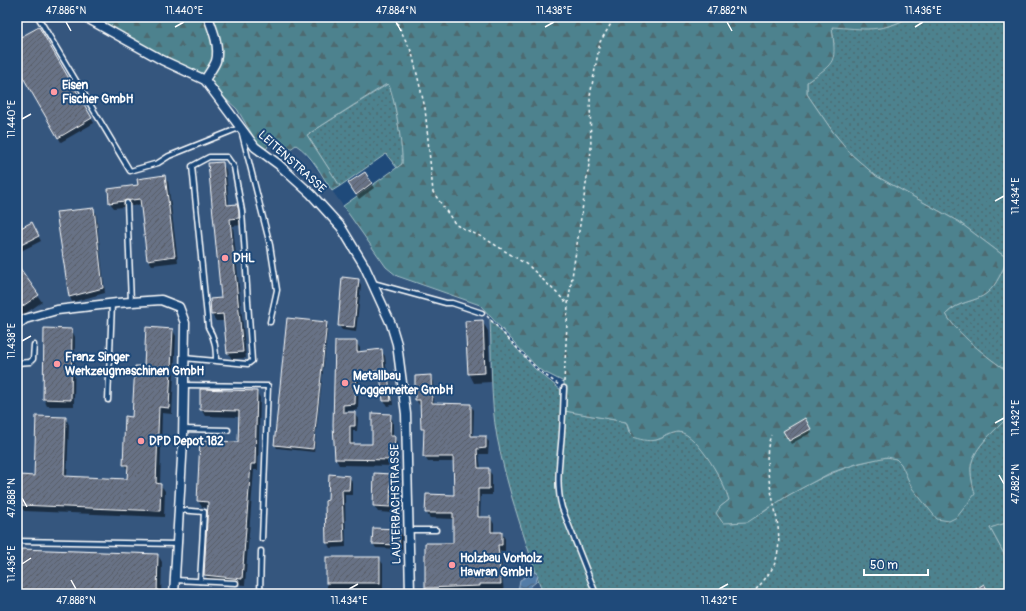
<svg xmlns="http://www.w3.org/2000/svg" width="1026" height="611" viewBox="0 0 1026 611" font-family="Pangolin,sans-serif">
	<defs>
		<pattern id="grass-dots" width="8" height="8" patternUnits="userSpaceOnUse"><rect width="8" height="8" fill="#4e828e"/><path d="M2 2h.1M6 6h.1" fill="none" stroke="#4d6a70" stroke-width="1.8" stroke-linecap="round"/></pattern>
		<pattern id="forest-firs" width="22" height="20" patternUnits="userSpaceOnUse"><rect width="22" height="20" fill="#4e828e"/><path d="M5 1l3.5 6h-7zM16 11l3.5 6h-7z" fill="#4d6a70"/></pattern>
		<pattern id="water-waves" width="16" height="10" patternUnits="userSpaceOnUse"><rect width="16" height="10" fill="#527ba7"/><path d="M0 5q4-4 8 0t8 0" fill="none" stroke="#4f647a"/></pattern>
		<pattern id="building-hatch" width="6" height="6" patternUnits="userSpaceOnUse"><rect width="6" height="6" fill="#677286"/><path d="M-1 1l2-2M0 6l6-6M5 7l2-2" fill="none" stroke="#585d66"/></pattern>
	</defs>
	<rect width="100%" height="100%" fill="#1f4a7a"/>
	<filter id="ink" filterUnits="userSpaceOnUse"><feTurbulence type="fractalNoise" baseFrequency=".025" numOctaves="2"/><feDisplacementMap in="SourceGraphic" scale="8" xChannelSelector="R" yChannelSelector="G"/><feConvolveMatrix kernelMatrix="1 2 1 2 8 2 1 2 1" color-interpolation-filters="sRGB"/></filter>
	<g filter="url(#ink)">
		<path fill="#35567e" d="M17,17H85L205,80L237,109L248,128H244L263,154L273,140L286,152L296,145L301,148L391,272L400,278L480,305L490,315L494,403L497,436L517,513L541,588L539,594H17Z"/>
		<g fill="url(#grass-dots)" stroke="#a6c0c6">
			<path d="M910,17H1009V369L1006,370C989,359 955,332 946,314C959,300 975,303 987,293C997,285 1002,270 1008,259L959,222L876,176L852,155L833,132L807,94V82L815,76L834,44L832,26C865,29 880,33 910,17Z"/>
			<path d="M388,84C394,91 404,155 402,164L397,168L386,154L340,186L307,135Z"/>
			<path d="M490,319L535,369L561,390V431L556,483L558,502L594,594H539L541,588C525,539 507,489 497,437C490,399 492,358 490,319Z"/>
			<path d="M565,411L626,422L629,432C636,434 649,441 656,440C663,439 672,432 679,432C698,433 725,484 729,500L720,507L730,523C757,522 766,509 787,496C814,481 841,467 872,460C879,458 889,456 896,459C904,463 908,480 912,488L974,494C973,486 970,474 971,466C974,446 996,430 1009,416V523L990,528L1009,563V594H599L568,518L561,495L560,480Z"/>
		</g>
		<g fill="url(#forest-firs)" stroke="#a6c0c6">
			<path d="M85,17H910C880,33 865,29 832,27C836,63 837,61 807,82V94L833,132L852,155L876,176L959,222L1008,259C1002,270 997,285 987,293C975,303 959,300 946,314C955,332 989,359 1006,370L1009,369V416C996,430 974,446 971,466C970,474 973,486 975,494L957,517L949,521L937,519L912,488L901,464L896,459L887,457L859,463L830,473L787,496L748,522L723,523L716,513L720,507L729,500C725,484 698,434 679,432C672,432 663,438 656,440C648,442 639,439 632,437L626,422L565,411L564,382L540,370L534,364L480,305L397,276L386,267L343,206L402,164C404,155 394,91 388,84L385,85L307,135L340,186L332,191C322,176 312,155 296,145L286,152L273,140L263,153L237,109L205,80Z"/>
			<path d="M1006,523H1009V563L990,528Z"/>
		</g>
		<path fill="url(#water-waves)" stroke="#97b0ca" d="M535,572L538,575L536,582L531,586L527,593L523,594L518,591L520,580Z"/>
		<g fill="#0007">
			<path d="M39,28L94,123L61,142L17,65V41Z"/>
			<path d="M222,163L226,170L229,205H237L240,211L242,225L233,226L246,358L232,359L228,353L225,321H216L212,315L222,298Z"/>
			<path d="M365,174L374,188L359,199L352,188Z"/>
			<path d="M164,176L168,182L178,262L152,265L148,259L141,205L114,208L110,203Z"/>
			<path d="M93,209L96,213L105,293L72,302L70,297L57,213Z"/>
			<path d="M34,228L41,241L19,252L17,249V231Z"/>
			<path d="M17,266L42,302L17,319Z"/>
			<path d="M358,280L361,285L356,332L342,330L339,326Z"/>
			<path d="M482,321L488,331L491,382L474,383L469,373Z"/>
			<path d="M326,323L328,326L314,452L277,448L275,445Z"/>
			<path d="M45,330H72L75,337L74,406H47L44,399Z"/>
			<path d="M173,330L176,336L172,414L162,413L160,484L165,491L164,517L24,511L20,505L66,418L69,425L67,477L128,480V471L124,464L145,367Z"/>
			<path d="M356,342L360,348V353L381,351L385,356L387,374L390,379L393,405L387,406L384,401L382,377L359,379L358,410L346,411V413H354L358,419L357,431H353V445H373L390,415L393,421V437L398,443L397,466L339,465L336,459L334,425Z"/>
			<path d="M431,376L434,382V404L470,405L474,410L473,437H485L489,442L488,454H479L481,469H488L492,475V495H481L480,518H491L494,524V533H502L505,539V551H500L504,594H491V592L429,593L426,587L454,544V519L430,518L426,512L455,496L454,462H428L424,456L425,434L422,429V405H419L416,399Z"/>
			<path d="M257,392L260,398L258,470H254L245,585L209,582L205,575L208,508L202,507L198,501L239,443V417L205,416L201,409Z"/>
			<path d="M805,420L812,432L791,444L784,431Z"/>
			<path d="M391,475L394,482L393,513L378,512L374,506Z"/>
			<path d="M349,476L352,482V495H345L346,547L330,548L327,542L329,501Z"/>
			<path d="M399,530L402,535V549L376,548L373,543Z"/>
			<path d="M158,555L162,562L161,594H20Z"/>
			<path d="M327,558H379L383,564V589H337V594H327Z"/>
		</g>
		<g fill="url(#building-hatch)" stroke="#fff">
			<path d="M39,27L92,118L58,138L17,67V39Z"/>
			<path d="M223,162L227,205L237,204L239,211V218L230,219L243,352L227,353L223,314L211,315L210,299L221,298L208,163Z"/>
			<path d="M365,172L372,183L356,195L348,183Z"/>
			<path d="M165,175L175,256L147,260L140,199L109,203L108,189L138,185L137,179Z"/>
			<path d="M94,208L103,288L69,297L56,212Z"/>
			<path d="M32,222L39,236L17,247V230Z"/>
			<path d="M17,264L39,295L17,310Z"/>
			<path d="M342,277L359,279L354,327L338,326Z"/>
			<path d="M287,318L327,322L313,449L274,445Z"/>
			<path d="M483,320L485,373L468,374L465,321Z"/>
			<path d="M146,327L173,329L169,408L159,407L156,483L161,484L160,511L19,505L20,475L34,476L36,416L66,417L64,476L127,479L128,465H123L125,416L132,417L135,366H144Z"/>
			<path d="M44,328L72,329L71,400L43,399Z"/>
			<path d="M335,341H357V352L382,349L384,370L356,374L355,404L343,405V412H355V426H350V444H372V413L391,414L390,436H395L394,460L335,459L333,425Z"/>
			<path d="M388,373L391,401H383L380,374Z"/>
			<path d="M431,375L432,403L471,404V436H486V448L477,449L478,468H489V489H478V517H491V532H502V545H498L501,584H480V586L425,588V543H453V513H425L426,494L454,495L453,457H423L424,429H421L420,400H415V376Z"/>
			<path d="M200,389L257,391L255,464H251L242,579L204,575L208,502L197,501L200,440L238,442L239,411L200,410Z"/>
			<path d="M805,418L811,429L789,441L783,431Z"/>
			<path d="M374,473L391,474L390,507L373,506Z"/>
			<path d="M329,474L350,476L349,490H342L344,542L326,543L325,501L328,500Z"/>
			<path d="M373,528L400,529L399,545L372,544Z"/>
			<path d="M21,549L158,554L157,594H19Z"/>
			<rect x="326" y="557" width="54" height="26"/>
			<path d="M984,584L990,594H968Z"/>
		</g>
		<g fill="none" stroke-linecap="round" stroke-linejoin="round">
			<defs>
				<g id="service">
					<path d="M38,17L130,171L158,163L169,156L239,128"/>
					<path d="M242,134L270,245L277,290L270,322"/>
					<path d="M127,203L131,302"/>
					<path d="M373,283L446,303H452L482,313"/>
					<path d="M184,358L248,364L252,361L242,211L234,167L227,157H209L192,166L208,327C215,338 216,348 216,361"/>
					<path d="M17,363L30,362L33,359L34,345"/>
					<path d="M184,385L268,386L262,539"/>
					<path d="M564,388C563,407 563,425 561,444C559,466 556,486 562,508L596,594"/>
					<path d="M108,400L112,304"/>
					<path d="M183,429L228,430"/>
					<path d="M179,510L204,512L200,581"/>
					<path d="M408,530H436"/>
					<path d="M17,541L177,544"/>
					<path d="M175,580L236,583"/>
					<path d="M260,594L261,551"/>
					<path d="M350,594L410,592"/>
				</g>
				<g id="minor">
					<path d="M85,17L162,60L205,80L255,147L278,164L311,194L341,227L364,265L391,324L397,344L406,414L410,594"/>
					<path d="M205,80C208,74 214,67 216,61C220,47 213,30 208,17"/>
					<path d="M17,325L25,319L57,310L117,303L161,300L179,307L185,323L183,441L174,594"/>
				</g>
			</defs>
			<use href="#service" stroke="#fff" stroke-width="7"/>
			<use href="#minor" stroke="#fff" stroke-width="11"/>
			<g stroke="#fff" stroke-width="1.5" stroke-dasharray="3 3" stroke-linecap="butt">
				<path d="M394,17L412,53L425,108L433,192L456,225L484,238L529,266L568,304"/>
				<path d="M487,316L537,369L559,385"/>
				<path d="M564,382L568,304L591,151L590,96L600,42L615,17"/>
				<path d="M752,594C760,585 769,575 774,565C791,525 756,478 771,435"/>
			</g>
			<use href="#service" stroke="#1f4a7a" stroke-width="4"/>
			<use href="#minor" stroke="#1f4a7a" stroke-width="8"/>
		</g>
	</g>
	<path fill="none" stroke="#fff" stroke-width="1.5" d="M66,22L71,31M396,22L401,31M727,22L732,31M175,27L184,22M545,27L554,22M915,27L923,22M22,119L31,114M995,201L1004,196M22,341L31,336M995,423L1004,418M999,475L1004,484M22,498L27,507M22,564L31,558M71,580L76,589M349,589L358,584M719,589L728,584"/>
	<g fill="#ff9aa2" stroke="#1f4a7a" stroke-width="1.5">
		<circle cx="54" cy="92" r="4"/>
		<circle cx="225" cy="258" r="4"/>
		<circle cx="57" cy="364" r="4"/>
		<circle cx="345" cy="383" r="4"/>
		<circle cx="141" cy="441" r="4"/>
		<circle cx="452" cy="565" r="4"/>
	</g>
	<g text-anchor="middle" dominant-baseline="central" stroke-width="4" stroke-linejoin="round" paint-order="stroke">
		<g font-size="12" font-weight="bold" fill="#fff" stroke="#1f4a7a" text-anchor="start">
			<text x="62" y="85">Eisen<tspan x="62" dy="14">Fischer GmbH</tspan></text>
			<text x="233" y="258">DHL</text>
			<text x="65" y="357">Franz Singer<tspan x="65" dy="14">Werkzeugmaschinen GmbH</tspan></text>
			<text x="353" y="376">Metallbau<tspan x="353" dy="14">Voggenreiter GmbH</tspan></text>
			<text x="149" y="441">DPD Depot 182</text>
			<text x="460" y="558">Holzbau Vorholz<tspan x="460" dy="14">Hawran GmbH</tspan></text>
		</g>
		<g font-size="12" fill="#fff" stroke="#1f4a7a">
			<text transform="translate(292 162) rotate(42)">LEITENSTRASSE</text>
			<text transform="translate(396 504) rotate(-91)">LAUTERBACHSTRASSE</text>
		</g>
	</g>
	<rect width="1026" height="611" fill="none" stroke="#1f4a7a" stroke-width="44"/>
	<path d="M864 569v6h64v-6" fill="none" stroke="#ffffff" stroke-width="2"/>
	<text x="870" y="569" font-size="12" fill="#ffffff" stroke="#1f4a7a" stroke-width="3" paint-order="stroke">50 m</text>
	<rect x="22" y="22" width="982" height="567" fill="none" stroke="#fff" stroke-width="1.5"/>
	<g font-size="10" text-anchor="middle" fill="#fff">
		<text x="66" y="14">47.886°N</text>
		<text x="184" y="14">11.440°E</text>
		<text x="396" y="14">47.884°N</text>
		<text x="554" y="14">11.438°E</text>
		<text x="727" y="14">47.882°N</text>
		<text x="923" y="14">11.436°E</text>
		<text transform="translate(11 119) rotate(-90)" y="4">11.440°E</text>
		<text transform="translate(1015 196) rotate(-90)" y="4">11.434°E</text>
		<text transform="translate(11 341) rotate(-90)" y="4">11.438°E</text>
		<text transform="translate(1015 418) rotate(-90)" y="4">11.432°E</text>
		<text transform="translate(1015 484) rotate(-90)" y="4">47.882°N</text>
		<text transform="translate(11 498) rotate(-90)" y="4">47.888°N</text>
		<text transform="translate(11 564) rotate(-90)" y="4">11.436°E</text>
		<text x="76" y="604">47.888°N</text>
		<text x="349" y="604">11.434°E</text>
		<text x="719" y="604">11.432°E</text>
	</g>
</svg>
